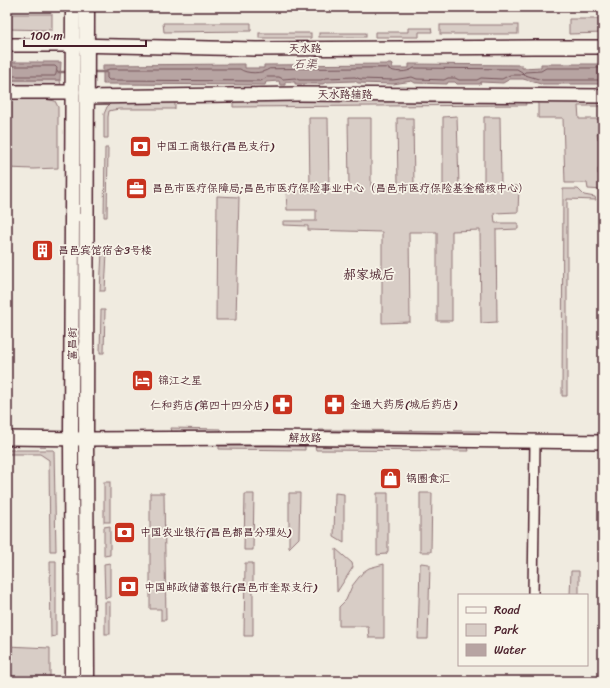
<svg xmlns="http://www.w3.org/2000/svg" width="610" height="688" viewBox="0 0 610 688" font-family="Sriracha,'LXGW WenKai TC',sans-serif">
	<rect width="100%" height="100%" fill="#f0ebe0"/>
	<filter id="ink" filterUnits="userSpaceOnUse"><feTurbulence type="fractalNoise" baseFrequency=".025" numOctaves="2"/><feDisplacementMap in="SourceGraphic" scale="8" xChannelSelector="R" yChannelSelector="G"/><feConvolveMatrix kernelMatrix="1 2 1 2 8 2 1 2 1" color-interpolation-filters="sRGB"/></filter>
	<g filter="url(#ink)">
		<g fill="#d8cdc6" stroke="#917678">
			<path d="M7,14H52V30L7,29Z"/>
			<path d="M569,19H603V33L569,34Z"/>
			<path d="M163,23H251V31L164,32Z"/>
			<rect x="440" y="25" width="78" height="9"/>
			<path d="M408,28H431L432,32H419V37H375V32H408Z"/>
			<rect x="259" y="33" width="52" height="5"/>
			<rect x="319" y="33" width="47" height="4"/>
			<path d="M7,80H60L61,86H7Z"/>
			<path d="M39,98L55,101L58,107V168L33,169L7,168V99Z"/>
			<path d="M525,99L526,105L233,107V100Z"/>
			<path d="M538,100H603V106H578L579,119H603V132L597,133L598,139H603V168L598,169V174H603V190L588,189L587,183H565L563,118H538Z"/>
			<path d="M112,102H175V109H120L113,110L109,111L108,117V138H104V114L107,107Z"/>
			<path d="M457,116L459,186H484V117H500L501,186H519L518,212L494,213L495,223H518V229L496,230L497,322L481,323L480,230L452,231V321H437V232H409L410,322L382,323V232L308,230V226L283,225V221H316V210H287L286,189H310L309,118H328L329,188L349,187L348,118H371V187L398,186L397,118H413L414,186H443V117Z"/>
			<path d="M105,148H108L107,217H104Z"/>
			<path d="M563,189H578L584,195L595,197L596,200L567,199V396H562Z"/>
			<path d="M217,196L239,197L236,320H216Z"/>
			<path d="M102,251L107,252L105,291H100Z"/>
			<path d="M101,310H105L104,353H100Z"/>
			<path d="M171,428L220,429L221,432H172Z"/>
			<path d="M319,430L480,431L481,434L319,432Z"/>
			<path d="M219,446H305V450L219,449Z"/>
			<path d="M315,446L468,447L469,451L316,450Z"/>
			<path d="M7,450H54L56,551H50L49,460L40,454H7Z"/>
			<rect x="104" y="482" width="6" height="40"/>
			<path d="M150,493H164L166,620H161V609H150Z"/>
			<path d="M289,493H300L299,538L289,548Z"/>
			<path d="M335,493L344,494V543L334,537Z"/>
			<path d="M377,493H388V551L386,554L377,555Z"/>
			<path d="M420,493H432L431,552H420Z"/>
			<path d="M245,494H254L253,550H244Z"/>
			<path d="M110,526V555L104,556V527Z"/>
			<path d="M336,549L352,563L353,567L337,592Z"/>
			<path d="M50,561H56V636L51,637Z"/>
			<path d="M110,563V597L105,598L104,564Z"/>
			<path d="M245,563H253V636H244Z"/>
			<path d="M421,563L429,564L430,565L428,639H418L420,565Z"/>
			<path d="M384,564V638H369L368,626H339V607L346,600L352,586L363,572L369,568Z"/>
			<path d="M571,571H579V595H570Z"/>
			<rect x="105" y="602" width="5" height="32"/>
			<path d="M7,646L50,648V681H7Z"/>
		</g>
		<g fill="#b7a4a2" stroke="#8b6f72">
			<path d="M7,62H61L60,80H7Z"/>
			<path d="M245,64V68H264V65L393,64L392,68H409V64L522,65V68L541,67V64H603V84H541L523,79H510L503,83L481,82L480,84H457L455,82H448L447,84L415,83L412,81L393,84L358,83L355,81L326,82L323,84H295V82H285V85H280L279,81L266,82L265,85L103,84V65Z"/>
		</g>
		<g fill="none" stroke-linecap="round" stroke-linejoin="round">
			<g stroke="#76545b" stroke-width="1">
				<path d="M7,66H55L57,68L56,74L55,76H7"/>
				<path d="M387,68C394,73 407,73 414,68L517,69L522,72L523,73L521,75H510L502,79L481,78L477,80H459L455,78H448L444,80L417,79L412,77L393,80L360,79L355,77L326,78L321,80H299L295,78L283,79L279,77H267L261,81L109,80L107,78V70L109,69H240C246,74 262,74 269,69Z"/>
				<path d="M603,68H546L541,71L525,72L523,74L525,75L542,80H603"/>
			</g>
			<g stroke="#8b6f72" stroke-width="2.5">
				<path d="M57,72H68"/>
				<path d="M91,72H106"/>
			</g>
			<defs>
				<path id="street" d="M533,595L535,441"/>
				<g id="secondary">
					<path d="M7,45H73L256,49L533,47H603"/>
					<path d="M7,92H73"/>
					<path d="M87,97L298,94L603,96"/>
					<path d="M7,438L86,439L270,438L603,442"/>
				</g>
				<g id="primary">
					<path d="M72,681L71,438L73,7"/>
					<path d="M87,681L86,439L87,7"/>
				</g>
			</defs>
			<use href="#street" stroke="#4a1f2b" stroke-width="12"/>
			<use href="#secondary" stroke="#4a1f2b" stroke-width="16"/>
			<use href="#primary" stroke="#4a1f2b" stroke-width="17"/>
			<use href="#street" stroke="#f7f3e8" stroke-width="9"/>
			<use href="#secondary" stroke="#f7f3e8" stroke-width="13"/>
			<use href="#primary" stroke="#f7f3e8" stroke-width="14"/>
		</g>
	</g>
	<defs>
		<symbol id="bank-square" viewBox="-11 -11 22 22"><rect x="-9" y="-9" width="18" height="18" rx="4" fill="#c8321e" stroke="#f7f3e8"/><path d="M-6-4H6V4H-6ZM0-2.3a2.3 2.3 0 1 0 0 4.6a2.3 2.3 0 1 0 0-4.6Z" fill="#fff"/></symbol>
		<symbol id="office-square" viewBox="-11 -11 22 22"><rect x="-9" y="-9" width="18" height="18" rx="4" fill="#c8321e" stroke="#f7f3e8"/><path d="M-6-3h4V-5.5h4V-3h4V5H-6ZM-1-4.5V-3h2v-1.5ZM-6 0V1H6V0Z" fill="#fff"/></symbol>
		<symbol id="building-square" viewBox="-11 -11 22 22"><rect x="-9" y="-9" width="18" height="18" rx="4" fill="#c8321e" stroke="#f7f3e8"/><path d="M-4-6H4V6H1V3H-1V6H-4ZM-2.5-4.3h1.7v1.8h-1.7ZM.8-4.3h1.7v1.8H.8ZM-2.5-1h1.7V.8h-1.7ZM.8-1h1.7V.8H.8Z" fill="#fff"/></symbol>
		<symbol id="hotel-square" viewBox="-11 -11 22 22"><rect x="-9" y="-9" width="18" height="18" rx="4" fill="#c8321e" stroke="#f7f3e8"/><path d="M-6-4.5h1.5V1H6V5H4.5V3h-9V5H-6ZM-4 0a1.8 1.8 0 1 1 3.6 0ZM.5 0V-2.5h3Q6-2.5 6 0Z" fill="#fff"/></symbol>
		<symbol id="pharmacy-square" viewBox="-11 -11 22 22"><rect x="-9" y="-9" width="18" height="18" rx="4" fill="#c8321e" stroke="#f7f3e8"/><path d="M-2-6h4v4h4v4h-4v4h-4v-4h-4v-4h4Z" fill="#fff"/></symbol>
		<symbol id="shop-square" viewBox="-11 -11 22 22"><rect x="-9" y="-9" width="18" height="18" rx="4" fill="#c8321e" stroke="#f7f3e8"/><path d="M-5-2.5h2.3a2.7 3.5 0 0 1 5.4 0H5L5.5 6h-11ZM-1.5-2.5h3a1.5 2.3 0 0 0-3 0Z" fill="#fff"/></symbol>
	</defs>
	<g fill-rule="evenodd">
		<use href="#bank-square" x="128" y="134" width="25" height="25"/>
		<use href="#office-square" x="124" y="176" width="25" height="25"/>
		<use href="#building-square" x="30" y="238" width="25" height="25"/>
		<use href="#hotel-square" x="130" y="368" width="25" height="25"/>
		<use href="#pharmacy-square" x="322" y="392" width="25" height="25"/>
		<use href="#pharmacy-square" x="270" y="392" width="25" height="25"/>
		<use href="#shop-square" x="378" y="466" width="25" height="25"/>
		<use href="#bank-square" x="112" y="520" width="25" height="25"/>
		<use href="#bank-square" x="116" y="574" width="25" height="25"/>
	</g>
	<g text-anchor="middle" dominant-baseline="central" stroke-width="3.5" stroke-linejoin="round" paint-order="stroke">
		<g font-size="11" fill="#4a1f2b" stroke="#f7f3e8">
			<text x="305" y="48">天水路</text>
			<text x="345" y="94">天水路辅路</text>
			<text transform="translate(72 344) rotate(-90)">富昌街</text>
			<text transform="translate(305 438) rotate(1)">解放路</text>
		</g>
		<g font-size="11" fill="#4a1f2b" stroke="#f7f3e8" text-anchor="start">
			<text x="156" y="146">中国工商银行(昌邑支行)</text>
			<text x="152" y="188">昌邑市医疗保障局;昌邑市医疗保险事业中心（昌邑市医疗保险基金稽核中心）</text>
			<text x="58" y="250">昌邑宾馆宿舍3号楼</text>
			<text x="158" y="380">锦江之星</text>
			<text x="350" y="404">金通大药房(城后药店)</text>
			<text x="268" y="405" text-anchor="end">仁和药店(第四十四分店)</text>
			<text x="406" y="478">锅圈食汇</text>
			<text x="140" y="532">中国农业银行(昌邑都昌分理处)</text>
			<text x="144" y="587">中国邮政储蓄银行(昌邑市奎聚支行)</text>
		</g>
		<g font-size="12" font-style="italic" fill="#704e55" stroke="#f7f3e8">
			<text x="305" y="64">石渠</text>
		</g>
		<g font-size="13" fill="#4a1f2b" stroke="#f7f3e8">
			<text x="369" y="274">郝家城后</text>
		</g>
	</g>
	<rect width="610" height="688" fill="none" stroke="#f7f3e8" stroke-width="24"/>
	<rect x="12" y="12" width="586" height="664" fill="none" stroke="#4a1f2b" stroke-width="1.5" filter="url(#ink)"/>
	<rect x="458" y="594" width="130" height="72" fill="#f7f3e8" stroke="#b29e9c"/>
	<rect x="466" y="607" width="20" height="6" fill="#f7f3e8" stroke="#b29e9c"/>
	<text x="494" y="614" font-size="12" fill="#4a1f2b">Road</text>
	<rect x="466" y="624" width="20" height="12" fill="#d8cdc6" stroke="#b29e9c"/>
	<text x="494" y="634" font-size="12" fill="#4a1f2b">Park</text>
	<rect x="466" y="644" width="20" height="12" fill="#b7a4a2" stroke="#b29e9c"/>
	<text x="494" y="654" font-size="12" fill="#4a1f2b">Water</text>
	<path d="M24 40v6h122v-6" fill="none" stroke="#4a1f2b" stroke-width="2"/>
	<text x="30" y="40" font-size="12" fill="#4a1f2b" stroke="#f7f3e8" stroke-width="3" paint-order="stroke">100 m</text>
</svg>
